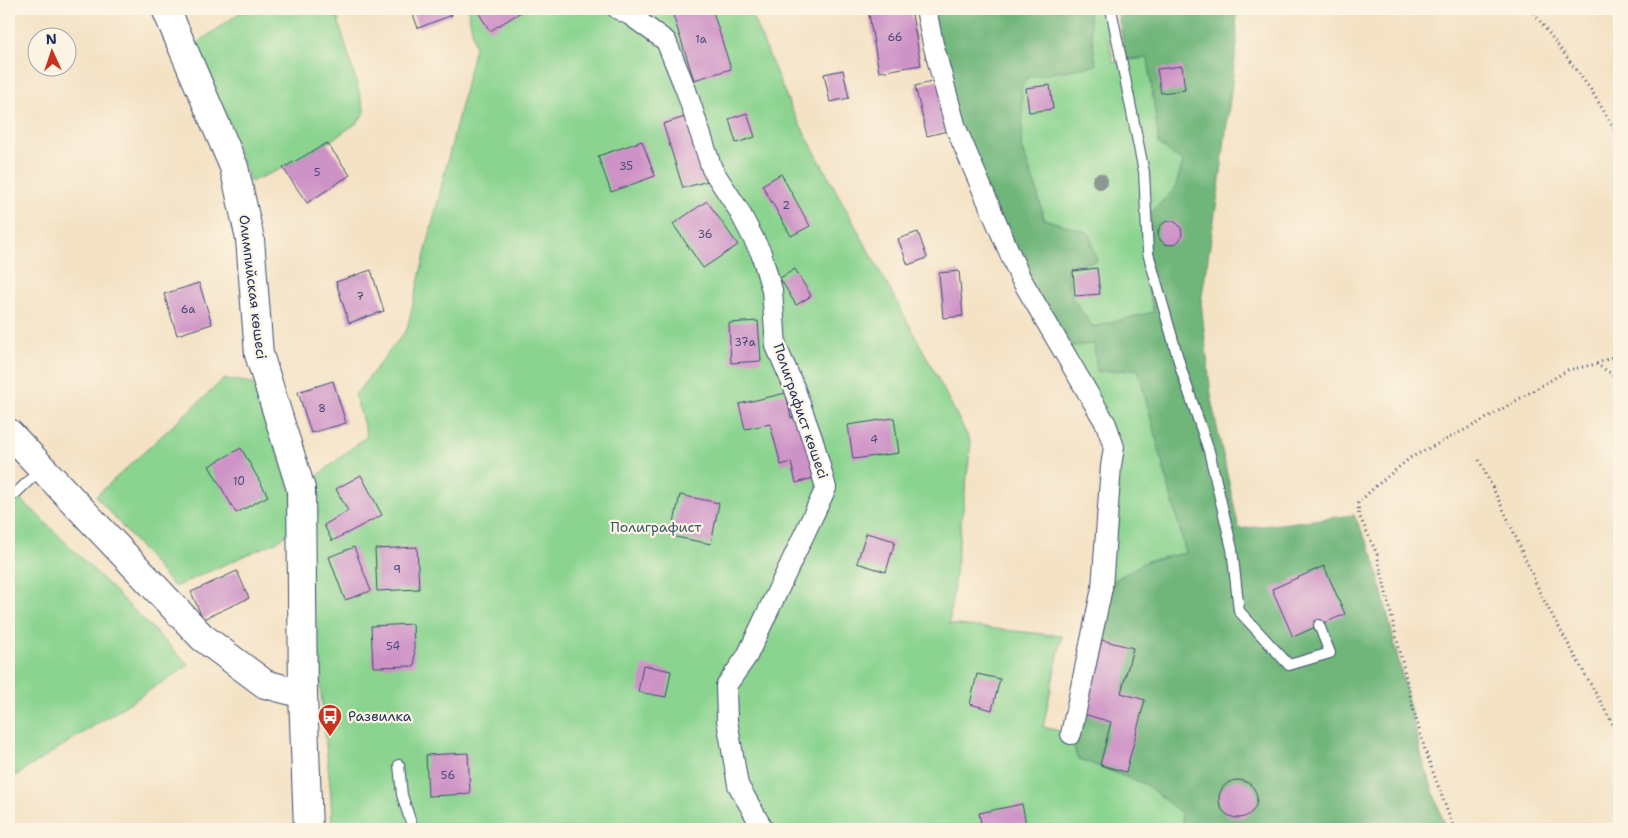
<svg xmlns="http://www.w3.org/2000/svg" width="1628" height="838" font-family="'Shantell Sans',sans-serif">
<rect width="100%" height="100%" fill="#fcf5e5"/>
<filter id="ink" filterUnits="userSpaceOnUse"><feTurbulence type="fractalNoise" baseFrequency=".02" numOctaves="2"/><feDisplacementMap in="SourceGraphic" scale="10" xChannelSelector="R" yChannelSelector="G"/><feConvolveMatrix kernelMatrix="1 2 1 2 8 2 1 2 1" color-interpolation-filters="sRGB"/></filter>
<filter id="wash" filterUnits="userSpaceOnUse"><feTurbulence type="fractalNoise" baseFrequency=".0096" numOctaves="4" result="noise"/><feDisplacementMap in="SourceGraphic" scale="20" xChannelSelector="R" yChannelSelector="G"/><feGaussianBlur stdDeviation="1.12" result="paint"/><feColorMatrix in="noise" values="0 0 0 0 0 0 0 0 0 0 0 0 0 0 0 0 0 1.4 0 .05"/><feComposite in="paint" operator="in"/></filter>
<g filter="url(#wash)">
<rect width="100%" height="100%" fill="#f4e2c5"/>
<g fill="#8bd490" stroke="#538277">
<polygon points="245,9 335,9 365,112 357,123 327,143 283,168 250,182 196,44"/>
<polygon points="468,9 749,9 792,110 930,363 971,443 949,624 1062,636 1043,727 1071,734 1077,758 1145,784 1182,813 1184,829 332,829 331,796 301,489 367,436 355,395 407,329 475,47"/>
<polygon points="1088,9 1105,9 1113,62 1148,58 1159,144 1183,162 1175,189 1151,213 1146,283 1154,312 1093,327 1072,298 1066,266 1096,261 1089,233 1044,219 1037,191 1021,147 1023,112 1021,87 1028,77 1096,65"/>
<polygon points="1094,343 1098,372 1138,369 1186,553 1147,561 1102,588 1114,447 1061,347"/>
<polygon points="224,379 253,383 293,496 291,532 276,542 174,587 96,496"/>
<polygon points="9,489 39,516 189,665 9,780"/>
</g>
<polygon fill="#70b67a" stroke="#46726c" points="926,9 1088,9 1096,65 1028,77 1021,87 1023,112 1021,147 1037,191 1044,219 1089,233 1097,261 1066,267 1072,298 1093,327 1154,312 1146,283 1151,212 1175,189 1183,162 1159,144 1148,58 1126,59 1117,9 1236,9 1237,42 1219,188 1201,302 1212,404 1239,529 1354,515 1374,558 1422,758 1446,829 1184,829 1181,813 1145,784 1077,758 1071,734 1102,588 1147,561 1186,553 1138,369 1097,372 1094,344 1061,347 956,128"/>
<g id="blocks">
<g fill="#cd92c6">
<polygon points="411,9 450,9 452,15 418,28"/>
<polygon points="476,9 526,9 490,31"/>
<polygon points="671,9 712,9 731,69 694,80"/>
<polygon points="868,9 911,9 921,65 879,72"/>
<polygon points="1182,66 1185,90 1161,93 1157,69"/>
<polygon points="843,70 849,98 830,102 824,74"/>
<polygon points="940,80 951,130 927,136 915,86"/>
<polygon points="1050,85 1053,109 1029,112 1026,88"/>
<polygon points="747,113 755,137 736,143 729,119"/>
<polygon points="688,116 708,181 683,188 663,124"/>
<polygon points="642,141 655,176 611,192 598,156"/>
<polygon points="327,143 350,175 307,203 283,168"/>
<polygon points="781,174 810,226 791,236 762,185"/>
<polygon points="707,201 738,245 703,268 673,224"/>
<circle cx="1170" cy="233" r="12"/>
<polygon points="918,232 927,258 908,265 898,239"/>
<polygon points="1097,268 1100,294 1075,296 1073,271"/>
<polygon points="795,269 811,296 796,305 780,278"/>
<polygon points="371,270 384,311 349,323 336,282"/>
<polygon points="959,271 963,316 943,318 939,273"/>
<polygon points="199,283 212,324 177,335 164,294"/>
<polygon points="758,321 761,361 731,363 729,323"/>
<polygon points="333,381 346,423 311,433 298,392"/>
<polygon points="786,393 791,418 798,416 817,477 796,483 791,462 781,465 770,424 745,429 739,404"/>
<polygon points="894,418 899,453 853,459 848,425"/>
<polygon points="241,448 268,496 236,513 209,466"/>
<polygon points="361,475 382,515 332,541 324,525 348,511 336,489"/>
<polygon points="680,495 719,503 711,544 671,536"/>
<polygon points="866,533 895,541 886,572 857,563"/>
<polygon points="354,547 371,591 345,600 329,557"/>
<polygon points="417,547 419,589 377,591 375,549"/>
<polygon points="1324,566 1345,614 1293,637 1272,589"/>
<polygon points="237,571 249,598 203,619 191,592"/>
<polygon points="413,624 415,666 373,667 371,626"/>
<polygon points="1102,640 1133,648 1121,693 1145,700 1126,772 1100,765 1111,722 1083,714"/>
<polygon points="643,665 671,671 666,697 638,692"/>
<polygon points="977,674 1000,679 992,710 970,704"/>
<polygon points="468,753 470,794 428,796 426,755"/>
<circle cx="1238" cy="799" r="19"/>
<polygon points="1022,804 1027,829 982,829 979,813"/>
</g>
</g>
</g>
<g filter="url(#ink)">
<use href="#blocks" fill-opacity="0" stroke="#3c4a6d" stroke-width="1"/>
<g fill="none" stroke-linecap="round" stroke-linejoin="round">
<defs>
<g id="lane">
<polyline points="1111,9 1144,172 1148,253 1182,372 1209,451 1232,549 1239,611 1289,665 1330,653 1319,625"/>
<polyline points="9,493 15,494 41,469"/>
<polyline points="399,765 402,795 413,829"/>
</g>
<g id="street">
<polyline points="618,9 630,15 666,41 686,90 712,169 738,209 761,253 772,290 776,346 794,387 813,441 826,488 747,656 726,686 727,720 738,785 763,829"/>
<polyline points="926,9 933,44 956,128 1020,277 1106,424 1114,447 1111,466 1102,588 1071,734"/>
</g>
<g id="secondary">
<polyline points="166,9 234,167 250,239 259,354 301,489 303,694 308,829"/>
<polyline points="9,433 202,637 265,684 303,694"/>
</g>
</defs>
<use href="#lane" stroke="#3c4a6d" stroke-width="12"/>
<use href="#street" stroke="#3c4a6d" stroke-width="22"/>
<use href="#secondary" stroke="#3c4a6d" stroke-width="30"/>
<g stroke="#3c4a6d" stroke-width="3" stroke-dasharray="1 4" stroke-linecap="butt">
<polyline points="1531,9 1591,90 1619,136"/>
<polyline points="1596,364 1612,374 1619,389"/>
<polyline points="1479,460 1507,517 1542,597 1619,735"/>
<polyline points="1454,829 1426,753 1414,712 1377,554 1359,515 1358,503 1376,486 1410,458 1480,422 1568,370 1596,364 1619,354"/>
</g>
<use href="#lane" stroke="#fff" stroke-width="10"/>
<use href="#street" stroke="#fff" stroke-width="20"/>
<use href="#secondary" stroke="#fff" stroke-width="28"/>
</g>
<circle fill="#8c9693" cx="1100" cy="181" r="8"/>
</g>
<defs>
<symbol id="bus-pin" viewBox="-11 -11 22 30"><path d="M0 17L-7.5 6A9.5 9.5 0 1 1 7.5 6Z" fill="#c8321e" stroke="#fcf5e5"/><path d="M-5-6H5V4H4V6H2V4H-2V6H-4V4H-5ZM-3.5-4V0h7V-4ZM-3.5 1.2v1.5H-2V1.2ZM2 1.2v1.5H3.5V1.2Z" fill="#fff"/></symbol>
</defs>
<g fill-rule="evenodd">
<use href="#bus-pin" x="316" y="702" width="28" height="38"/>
</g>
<g text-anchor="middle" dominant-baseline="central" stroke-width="4.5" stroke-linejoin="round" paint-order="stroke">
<g font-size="11" fill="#484878">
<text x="895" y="37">66</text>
<text x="701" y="39">1а</text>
<text x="626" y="166">35</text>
<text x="317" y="172">5</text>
<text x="786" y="205">2</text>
<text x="705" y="234">36</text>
<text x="360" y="296">7</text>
<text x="188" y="309">6а</text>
<text x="745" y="342">37а</text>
<text x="322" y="408">8</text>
<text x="874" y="439">4</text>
<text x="239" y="481">10</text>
<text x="397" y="569">9</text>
<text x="393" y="646">54</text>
<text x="448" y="775">56</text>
</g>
<g font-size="14" fill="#1b2f5e" stroke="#fcf5e5">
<text transform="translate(253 287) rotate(83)">Олимпийская көшесі</text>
<text transform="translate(801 411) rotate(71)">Полиграфист көшесі</text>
</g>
<g font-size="14" fill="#37586a" stroke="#fcf5e5">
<text x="656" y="527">Полиграфист</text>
</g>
<g font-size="14" fill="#1b2f5e" stroke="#fcf5e5" text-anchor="start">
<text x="348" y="716">Развилка</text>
</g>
</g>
<rect width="1628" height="838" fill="none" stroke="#fcf5e5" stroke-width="30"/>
<g transform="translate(52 52) rotate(357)"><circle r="24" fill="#fcf5e5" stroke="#a2a6af"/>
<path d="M0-4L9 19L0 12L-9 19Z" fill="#c8321e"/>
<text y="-8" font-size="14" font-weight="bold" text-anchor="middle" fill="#1b2f5e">N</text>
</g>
</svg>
